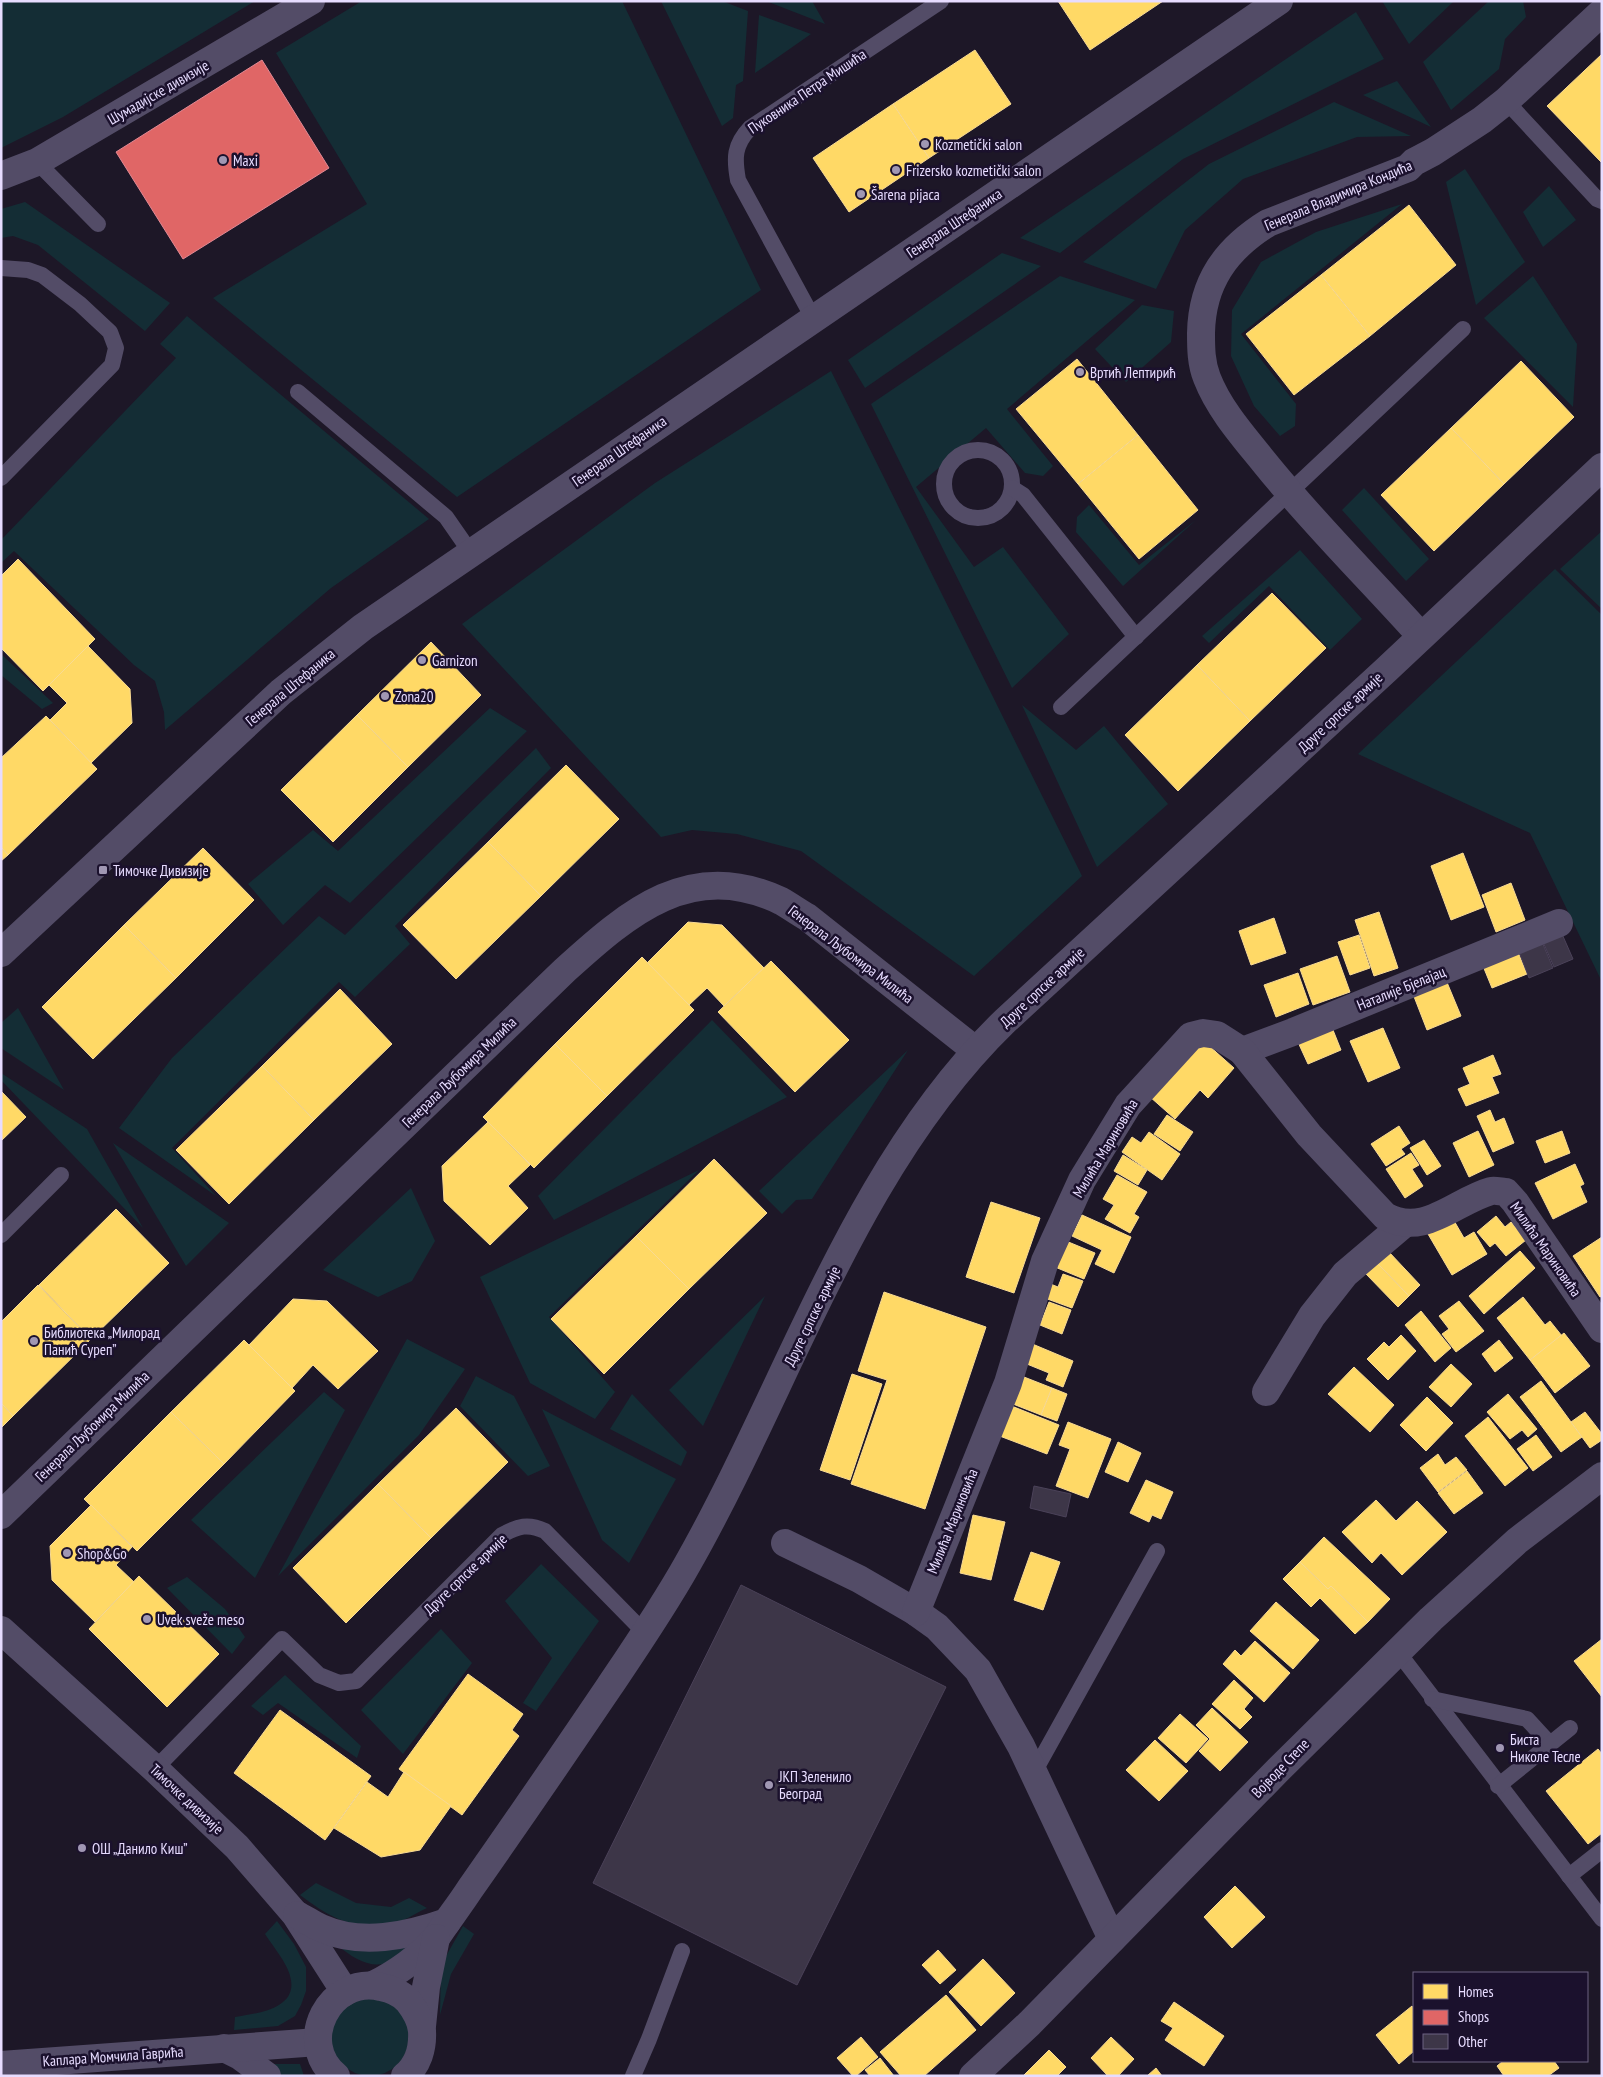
<svg xmlns="http://www.w3.org/2000/svg" width="1603" height="2077" font-family="'PT Sans Narrow',sans-serif">
<rect width="100%" height="100%" fill="#1d1727"/>
<g fill="#142d35">
<polygon points="1,1 255,1 63,117 1,148"/>
<polygon points="362,1 622,1 761,290 457,497 213,298 367,204 276,53"/>
<polygon points="661,1 722,1 748,11 743,81 736,85 733,118 722,126"/>
<polygon points="766,1 812,1 825,24"/>
<polygon points="1382,1 1454,1 1409,44"/>
<polygon points="1489,1 1523,1 1526,17 1505,39 1499,69 1451,110 1423,62"/>
<polygon points="1356,12 1384,59 1183,159 1060,253 1020,238"/>
<polygon points="759,15 811,34 755,73"/>
<polygon points="1397,81 1431,127 1363,95"/>
<polygon points="1334,102 1411,136 1357,137 1243,179 1185,230 1156,289 1083,262 1209,164"/>
<polygon points="1465,169 1525,262 1476,305 1446,182"/>
<polygon points="1549,186 1576,220 1543,247 1523,212"/>
<polygon points="25,202 170,303 145,331 38,245 13,236 1,238 1,209"/>
<polygon points="1402,204 1241,334 1296,404 1295,426 1280,436 1254,406 1231,356 1232,310 1261,262 1316,232"/>
<polygon points="1002,253 1041,266 865,388 848,360"/>
<polygon points="1060,276 1135,300 1007,409 1053,466 1043,476 1025,473 986,428 916,487 974,567 1003,547 1069,634 1012,688 871,404"/>
<polygon points="1533,276 1577,344 1573,407 1484,318"/>
<polygon points="1142,305 1174,311 1171,342 1126,382 1095,349"/>
<polygon points="187,316 429,519 331,588 165,730 164,712 155,681 134,665 14,551 1,563 1,540 176,358 160,344"/>
<polygon points="831,371 1082,876 974,976 801,851 737,834 692,830 661,837 462,624 655,483"/>
<polygon points="1364,488 1429,559 1406,581 1342,510"/>
<polygon points="1089,505 1139,565 1196,520 1123,586 1076,532 1077,517"/>
<polygon points="1602,531 1602,609 1560,569"/>
<polygon points="1300,550 1362,619 1330,650 1269,586 1209,643 1202,636"/>
<polygon points="1555,569 1602,615 1602,982 1530,833 1358,754"/>
<polygon points="1,654 53,703 42,709 1,675"/>
<polygon points="1022,705 1076,750 1104,726 1168,804 1097,867"/>
<polygon points="490,708 527,731 350,903 325,885 283,925 248,884 313,830 338,851"/>
<polygon points="536,748 551,768 395,926 410,944 355,997 339,982 172,1148 216,1196 119,1128 172,1058 319,916 345,935"/>
<polygon points="18,1008 64,1090 1,1048 1,1023"/>
<polygon points="712,1020 787,1097 554,1220 538,1196"/>
<polygon points="908,1050 812,1199 796,1200 782,1214 759,1191"/>
<polygon points="1,1073 87,1129 143,1228 1,1080"/>
<polygon points="113,1143 229,1223 186,1266"/>
<polygon points="699,1170 549,1317 615,1392 595,1419 530,1383 480,1277"/>
<polygon points="411,1188 435,1241 412,1281 378,1297 323,1270"/>
<polygon points="765,1296 703,1426 669,1390"/>
<polygon points="407,1339 465,1369 419,1435 278,1576"/>
<polygon points="476,1376 514,1396 550,1466 528,1476 460,1406"/>
<polygon points="324,1392 345,1410 255,1578 191,1520"/>
<polygon points="632,1394 687,1452 681,1466 610,1429"/>
<polygon points="542,1409 676,1479 629,1563 602,1540"/>
<polygon points="541,1564 599,1621 536,1711 523,1703 552,1658 505,1601"/>
<polygon points="187,1577 225,1609 245,1637 232,1654 167,1588"/>
<polygon points="441,1629 472,1663 403,1754 361,1710"/>
<polygon points="285,1675 361,1746 357,1758 278,1703 263,1715 251,1706"/>
<path d="M 316,1883 L 356,1903 L 391,1907 L 409,1898 L 427,1908 C 416,1913 403,1922 391,1924 C 353,1931 329,1917 300,1895 Z"/>
<path d="M 277,1921 L 294,1944 L 306,1967 L 306,1991 L 301,2005 L 295,2016 L 278,2026 L 234,2030 L 235,2017 C 260,2013 304,2008 288,1970 C 283,1958 272,1945 265,1934 Z"/>
<polygon points="463,1926 474,1934 451,1974 440,2015 441,1965"/>
<path d="M 409,1944 C 387,1976 362,1966 337,1945 Z"/>
<circle cx="370" cy="2037" r="39"/>
<polygon points="272,2064 300,2064 304,2076 278,2076"/>
</g>
<g fill="#ffd966" stroke="#f8da94">
<polygon points="1058,1 1163,1 1090,50"/>
<polygon points="975,50 1011,104 929,158 893,104"/>
<polygon points="1602,54 1602,161 1601,162 1547,106"/>
<polygon points="893,104 929,158 849,212 813,158"/>
<polygon points="1409,205 1456,265 1370,336 1321,275"/>
<polygon points="1321,275 1370,336 1294,395 1246,334"/>
<polygon points="1077,359 1138,435 1078,484 1016,409"/>
<polygon points="1521,361 1574,417 1504,484 1451,428"/>
<polygon points="1451,428 1504,484 1434,551 1381,495"/>
<polygon points="1138,435 1198,510 1139,559 1078,484"/>
<polygon points="18,559 95,639 43,691 1,648 1,576"/>
<polygon points="1272,593 1326,648 1250,721 1197,665"/>
<polygon points="431,642 481,695 408,767 357,715"/>
<polygon points="88,646 130,689 132,723 91,763 50,720 67,703 49,685"/>
<polygon points="1197,665 1250,721 1178,791 1125,735"/>
<polygon points="357,715 408,767 333,842 281,790"/>
<polygon points="46,716 97,769 8,855 1,847 1,758"/>
<polygon points="566,765 619,819 541,896 488,842"/>
<polygon points="488,842 541,896 456,979 403,925"/>
<polygon points="1,847 8,855 1,861"/>
<polygon points="203,848 254,900 176,978 124,925"/>
<polygon points="1463,853 1484,907 1451,920 1431,866"/>
<polygon points="1511,883 1525,920 1496,932 1482,895"/>
<polygon points="1379,912 1398,968 1374,976 1355,920"/>
<polygon points="1274,918 1286,953 1251,965 1239,931"/>
<polygon points="688,922 722,925 764,968 724,1006 707,988 689,1005 647,963"/>
<polygon points="124,925 176,978 93,1059 42,1007"/>
<polygon points="1359,935 1370,968 1350,975 1338,942"/>
<polygon points="1518,952 1527,974 1492,988 1483,966"/>
<polygon points="1337,956 1350,992 1313,1005 1300,969"/>
<polygon points="642,957 694,1010 607,1096 555,1044"/>
<polygon points="771,961 849,1040 795,1092 718,1012"/>
<polygon points="1298,973 1309,1004 1276,1017 1264,985"/>
<polygon points="1446,980 1461,1016 1427,1030 1413,994"/>
<polygon points="340,989 392,1044 314,1120 262,1066"/>
<polygon points="1331,1025 1341,1050 1308,1064 1297,1040"/>
<polygon points="1383,1028 1400,1068 1368,1082 1350,1041"/>
<polygon points="555,1044 607,1096 534,1168 483,1117"/>
<polygon points="1207,1044 1234,1068 1208,1098 1200,1090 1175,1119 1149,1096 1192,1048"/>
<polygon points="1493,1055 1501,1074 1492,1077 1499,1093 1466,1106 1458,1089 1470,1084 1463,1068"/>
<polygon points="262,1066 314,1120 229,1204 176,1150"/>
<polygon points="1,1091 26,1117 1,1141"/>
<polygon points="1490,1110 1495,1122 1504,1118 1514,1143 1493,1152 1477,1116"/>
<polygon points="1167,1115 1193,1132 1180,1151 1154,1134"/>
<polygon points="488,1122 530,1165 508,1186 528,1208 490,1245 444,1201 442,1166"/>
<polygon points="1399,1126 1410,1143 1401,1149 1405,1154 1386,1166 1371,1144"/>
<polygon points="1478,1131 1494,1165 1469,1177 1453,1143"/>
<polygon points="1562,1131 1570,1153 1545,1163 1536,1141"/>
<polygon points="1149,1132 1180,1154 1162,1180 1122,1152 1132,1137 1141,1143"/>
<polygon points="1424,1140 1441,1166 1427,1175 1410,1148"/>
<polygon points="1411,1153 1419,1165 1412,1169 1423,1186 1405,1198 1386,1169"/>
<polygon points="1123,1155 1147,1170 1138,1185 1114,1171"/>
<polygon points="714,1159 767,1213 689,1289 636,1236"/>
<polygon points="1575,1164 1584,1184 1580,1186 1587,1202 1553,1219 1535,1183"/>
<polygon points="1117,1175 1147,1192 1134,1214 1139,1217 1130,1233 1105,1219 1114,1205 1103,1199"/>
<polygon points="991,1202 1040,1218 1014,1293 966,1277"/>
<polygon points="116,1209 169,1263 91,1339 39,1285"/>
<polygon points="1082,1215 1131,1237 1114,1273 1095,1264 1102,1250 1072,1236"/>
<polygon points="1496,1216 1505,1227 1511,1222 1526,1240 1506,1256 1495,1243 1490,1247 1477,1232"/>
<polygon points="1453,1219 1464,1238 1474,1232 1487,1254 1452,1275 1428,1234"/>
<polygon points="636,1236 689,1289 604,1374 551,1319"/>
<polygon points="1602,1237 1602,1296 1600,1297 1573,1256"/>
<polygon points="1066,1241 1095,1253 1084,1279 1055,1267"/>
<polygon points="1520,1251 1535,1268 1484,1314 1469,1296"/>
<polygon points="1389,1252 1420,1285 1409,1296 1377,1263"/>
<polygon points="1377,1263 1409,1296 1398,1307 1366,1274"/>
<polygon points="1063,1274 1083,1281 1072,1308 1042,1297 1048,1283 1058,1287"/>
<polygon points="38,1285 91,1339 13,1416 1,1403 1,1322"/>
<polygon points="884,1292 986,1327 925,1509 851,1484 887,1380 858,1371"/>
<polygon points="1523,1297 1545,1325 1550,1321 1562,1336 1530,1360 1497,1318"/>
<polygon points="293,1299 327,1301 378,1351 338,1389 313,1365 292,1388 249,1345"/>
<polygon points="1459,1301 1484,1331 1456,1352 1442,1334 1449,1329 1439,1316"/>
<polygon points="1049,1302 1071,1310 1062,1334 1040,1325"/>
<polygon points="1421,1311 1451,1348 1435,1362 1405,1325"/>
<polygon points="1564,1333 1590,1366 1555,1393 1530,1360"/>
<polygon points="1401,1335 1416,1351 1388,1380 1367,1359 1384,1342 1389,1347"/>
<polygon points="244,1340 295,1391 224,1464 171,1412"/>
<polygon points="1499,1340 1513,1358 1495,1372 1482,1354"/>
<polygon points="1030,1343 1073,1361 1063,1387 1046,1380 1049,1373 1022,1362"/>
<polygon points="1451,1364 1472,1384 1451,1407 1429,1387"/>
<polygon points="1354,1367 1394,1405 1370,1432 1328,1394"/>
<polygon points="852,1374 882,1384 850,1480 820,1470"/>
<polygon points="1024,1377 1052,1388 1041,1415 1013,1404"/>
<polygon points="1541,1381 1582,1437 1561,1452 1520,1397"/>
<polygon points="1052,1388 1067,1394 1057,1421 1041,1415"/>
<polygon points="1508,1394 1537,1429 1528,1437 1522,1430 1510,1439 1487,1412"/>
<polygon points="1427,1397 1453,1423 1426,1451 1400,1425"/>
<polygon points="1,1403 13,1416 1,1428"/>
<polygon points="1009,1405 1059,1425 1047,1454 997,1435"/>
<polygon points="456,1408 508,1462 431,1538 378,1484"/>
<polygon points="171,1412 224,1464 137,1551 84,1499"/>
<polygon points="1585,1412 1602,1434 1602,1440 1590,1448 1571,1422"/>
<polygon points="1488,1417 1528,1468 1505,1486 1465,1436"/>
<polygon points="1068,1422 1111,1439 1088,1498 1056,1486 1070,1449 1059,1445"/>
<polygon points="1536,1435 1552,1457 1533,1471 1517,1449"/>
<polygon points="1118,1442 1141,1453 1128,1482 1105,1472"/>
<polygon points="1438,1454 1445,1465 1456,1457 1467,1470 1438,1492 1420,1468"/>
<polygon points="1467,1471 1483,1493 1454,1514 1438,1493"/>
<polygon points="1146,1480 1173,1492 1161,1519 1152,1515 1149,1522 1130,1513"/>
<polygon points="378,1484 431,1538 346,1623 293,1568"/>
<polygon points="1376,1500 1396,1521 1417,1501 1447,1532 1402,1575 1381,1553 1372,1563 1342,1532"/>
<polygon points="91,1505 132,1547 116,1565 134,1582 95,1622 52,1580 50,1546"/>
<polygon points="973,1515 1005,1522 991,1580 960,1573"/>
<polygon points="1324,1537 1390,1599 1368,1622 1331,1586 1328,1589 1300,1562"/>
<polygon points="1031,1552 1060,1562 1043,1610 1014,1600"/>
<polygon points="1300,1562 1328,1589 1331,1586 1368,1622 1355,1634 1320,1598 1311,1607 1283,1579"/>
<polygon points="139,1576 219,1654 167,1707 89,1629"/>
<polygon points="1276,1602 1319,1640 1293,1669 1250,1631"/>
<polygon points="1602,1639 1602,1697 1574,1661"/>
<polygon points="1255,1641 1290,1673 1264,1702 1223,1664 1235,1650 1241,1656"/>
<polygon points="468,1674 523,1714 512,1730 519,1736 462,1815 399,1769"/>
<polygon points="1234,1680 1253,1698 1244,1709 1252,1717 1240,1729 1212,1704"/>
<polygon points="1212,1708 1248,1742 1220,1771 1199,1751 1210,1739 1196,1725"/>
<polygon points="280,1710 371,1776 325,1840 234,1773"/>
<polygon points="1180,1714 1208,1739 1186,1763 1158,1738"/>
<polygon points="1155,1740 1188,1771 1159,1801 1126,1770"/>
<polygon points="1598,1749 1602,1754 1602,1833 1588,1844 1546,1791"/>
<polygon points="404,1772 451,1806 420,1850 381,1857 334,1828 367,1782 388,1797"/>
<polygon points="1235,1886 1265,1917 1232,1948 1204,1917"/>
<polygon points="938,1950 956,1970 940,1984 922,1965"/>
<polygon points="983,1959 1015,1993 981,2026 949,1992"/>
<polygon points="946,1995 976,2030 924,2076 901,2076 880,2052"/>
<polygon points="1174,2002 1224,2036 1204,2066 1165,2040 1173,2028 1161,2021"/>
<polygon points="1412,2006 1414,2010 1414,2051 1399,2064 1376,2035"/>
<polygon points="861,2037 878,2057 856,2076 853,2076 837,2058"/>
<polygon points="1111,2037 1134,2059 1118,2076 1108,2076 1091,2058"/>
<polygon points="1049,2050 1066,2067 1057,2076 1023,2076"/>
<polygon points="880,2058 894,2076 870,2076 865,2070"/>
<polygon points="1503,2061 1554,2061 1559,2068 1548,2076 1504,2076 1497,2066"/>
<polygon points="1156,2068 1162,2076 1147,2076"/>
</g>
<polygon fill="#e06666" stroke="#e28994" points="262,60 329,168 183,259 116,152"/>
<g fill="#3d3648" stroke="#4b4259">
<polygon points="1562,934 1573,959 1554,967 1543,942"/>
<polygon points="1542,942 1553,968 1529,978 1519,952"/>
<polygon points="1034,1486 1071,1494 1066,1517 1030,1508"/>
<polygon points="741,1585 946,1687 797,1985 593,1883"/>
</g>
<g fill="none" stroke-linecap="round" stroke-linejoin="round">
<g stroke="#534c67" stroke-width="16">
<polyline points="1506,101 1597,199 1602,201"/>
<polyline points="37,162 98,224"/>
<polyline points="1,268 28,270 42,275 80,304 110,332 116,348 112,365 1,478"/>
<path d="M 813,318 L 738,180 C 734,158 734,145 750,128 L 941,1"/>
<polyline points="298,392 446,517 471,553"/>
<circle cx="978" cy="484" r="34"/>
<polyline points="1012,488 1023,495 1136,637"/>
<polyline points="1061,707 1463,329"/>
<polyline points="1,1235 61,1175"/>
<polyline points="1398,1652 1602,1919"/>
<polyline points="1432,1699 1527,1719 1550,1744"/>
<path d="M 155,1769 L 282,1639 L 319,1675 L 339,1683 L 356,1681 L 502,1535 C 518,1526 528,1523 545,1531 L 645,1633"/>
<polyline points="1033,1774 1157,1551"/>
<polyline points="1498,1786 1570,1728"/>
<polyline points="1569,1876 1602,1850"/>
<polyline points="633,2076 649,2039 682,1951"/>
</g>
<g stroke="#534c67" stroke-width="28">
<polyline points="1,176 37,162 311,1"/>
<path d="M 1421,636 C 1369,578 1313,523 1264,462 C 1243,436 1219,409 1207,378 C 1201,363 1201,348 1201,333 C 1202,282 1226,249 1268,223 L 1408,168 L 1414,162 L 1433,152 L 1482,120 L 1506,101 L 1602,12"/>
<polyline points="1,953 281,692 363,627 1279,1"/>
<polyline points="1242,1051 1293,1032 1559,923"/>
<polyline points="1266,1392 1312,1316 1345,1274 1405,1223"/>
<path d="M 1,1515 L 565,970 C 629,912 691,858 781,901 C 790,906 798,912 807,917 L 975,1050"/>
<polyline points="785,1543 859,1579 916,1612 937,1627 978,1670 1021,1746 1112,1939"/>
<path d="M 916,1612 L 1008,1383 L 1045,1261 L 1082,1180 L 1128,1105 L 1191,1036 L 1203,1033 L 1217,1035 L 1242,1051 L 1309,1135 L 1385,1216 C 1424,1238 1455,1201 1491,1191 C 1495,1190 1502,1192 1506,1192 L 1515,1202 L 1602,1329"/>
<polyline points="1,1630 155,1769 237,1847 295,1914 345,1992"/>
<path d="M 297,1915 C 305,1919 312,1924 321,1928 C 361,1946 407,1936 447,1922"/>
<path d="M 373,1985 C 397,1973 418,1958 436,1938 C 447,1921 459,1906 470,1889 C 517,1822 563,1755 609,1687 C 636,1647 664,1606 688,1563 C 789,1385 855,1166 1005,1021 L 1386,670 L 1602,467"/>
<polyline points="422,2026 426,1987 436,1938"/>
<polyline points="224,2048 240,2056 267,2076"/>
<polyline points="1,2065 318,2042"/>
<path d="M 336,2076 C 295,2042 330,1975 381,1987 C 391,1989 401,1993 408,2001 C 415,2010 421,2020 422,2031 C 423,2048 418,2065 405,2076"/>
</g>
<polyline stroke="#534c67" stroke-width="28" points="973,2076 1029,2024 1278,1770 1431,1619 1517,1541 1602,1476"/>
</g>
<g fill="#a097b3" stroke="#1b112d" stroke-width="2">
<circle cx="925" cy="144" r="5"/>
<circle cx="223" cy="160" r="5"/>
<circle cx="896" cy="170" r="5"/>
<circle cx="861" cy="194" r="5"/>
<circle cx="1080" cy="372" r="5"/>
<circle cx="422" cy="660" r="5"/>
<circle cx="385" cy="696" r="5"/>
<rect x="98" y="865" width="10" height="10" rx="2.5"/>
<circle cx="34" cy="1341" r="5"/>
<circle cx="67" cy="1553" r="5"/>
<circle cx="147" cy="1619" r="5"/>
<circle cx="1500" cy="1748" r="5"/>
<circle cx="769" cy="1785" r="5"/>
<circle cx="82" cy="1848" r="5"/>
</g>
<g text-anchor="middle" dominant-baseline="central" stroke-width="5" stroke-linejoin="round" paint-order="stroke">
<g font-size="15" fill="#e7dcff" stroke="#1b112d">
<text transform="translate(807 91) rotate(-34)">Пуковника Петра Мишића</text>
<text transform="translate(158 92) rotate(-30)">Шумадијске дивизије</text>
<text transform="translate(1338 195) rotate(-23)">Генерала Владимира Кондића</text>
<text transform="translate(954 223) rotate(-34)">Генерала Штефаника</text>
<text transform="translate(619 451) rotate(-35)">Генерала Штефаника</text>
<text transform="translate(290 687) rotate(-40)">Генерала Штефаника</text>
<text transform="translate(1340 712) rotate(-43)">Друге српске армије</text>
<text transform="translate(851 954) rotate(37)">Генерала Љубомира Милића</text>
<text transform="translate(1042 987) rotate(-43)">Друге српске армије</text>
<text transform="translate(1401 988) rotate(-22)">Наталије Бјелајац</text>
<text transform="translate(459 1072) rotate(-44)">Генерала Љубомира Милића</text>
<text transform="translate(1105 1148) rotate(-59)">Милића Мариновића</text>
<text transform="translate(1546 1249) rotate(55)">Милића Мариновића</text>
<text transform="translate(812 1316) rotate(-64)">Друге српске армије</text>
<text transform="translate(92 1426) rotate(-44)">Генерала Љубомира Милића</text>
<text transform="translate(952 1521) rotate(-68)">Милића Мариновића</text>
<text transform="translate(465 1574) rotate(-44)">Друге српске армије</text>
<text transform="translate(1280 1768) rotate(-46)">Војводе Степе</text>
<text transform="translate(187 1799) rotate(43)">Тимочке дивизије</text>
<text transform="translate(113 2056) rotate(-4)">Каплара Момчила Гаврића</text>
</g>
<g font-size="15" fill="#e7dcff" stroke="#1b112d" text-anchor="start">
<text x="935" y="144">Kozmetički salon</text>
<text x="233" y="160">Maxi</text>
<text x="906" y="170">Frizersko kozmetički salon</text>
<text x="871" y="194">Šarena pijaca</text>
<text x="1090" y="372">Вртић Лептирић</text>
<text x="432" y="660">Garnizon</text>
<text x="395" y="696">Zona20</text>
<text x="113" y="870">Тимочке Дивизије</text>
<text x="44" y="1332">Библиотека „Милорад<tspan x="44" dy="17">Панић Суреп”</tspan></text>
<text x="77" y="1553">Shop&amp;Go</text>
<text x="157" y="1619">Uvek sveže meso</text>
<text x="1510" y="1739">Биста<tspan x="1510" dy="17">Николе Тесле</tspan></text>
<text x="779" y="1776">ЈКП Зеленило<tspan x="779" dy="17">Београд</tspan></text>
<text x="92" y="1848">ОШ „Данило Киш”</text>
</g>
</g>
<rect width="1603" height="2077" fill="none" stroke="#e7dcff" stroke-width="5"/>
<rect x="1413" y="1972" width="175" height="90" fill="#1b112d" stroke="#6d6281"/>
<rect x="1423" y="1984" width="25" height="15" fill="#ffd966" stroke="#6d6281"/>
<text x="1458" y="1997" font-size="15" fill="#e7dcff">Homes</text>
<rect x="1423" y="2010" width="25" height="15" fill="#e06666" stroke="#6d6281"/>
<text x="1458" y="2022" font-size="15" fill="#e7dcff">Shops</text>
<rect x="1423" y="2034" width="25" height="15" fill="#3d3648" stroke="#6d6281"/>
<text x="1458" y="2047" font-size="15" fill="#e7dcff">Other</text>
</svg>
